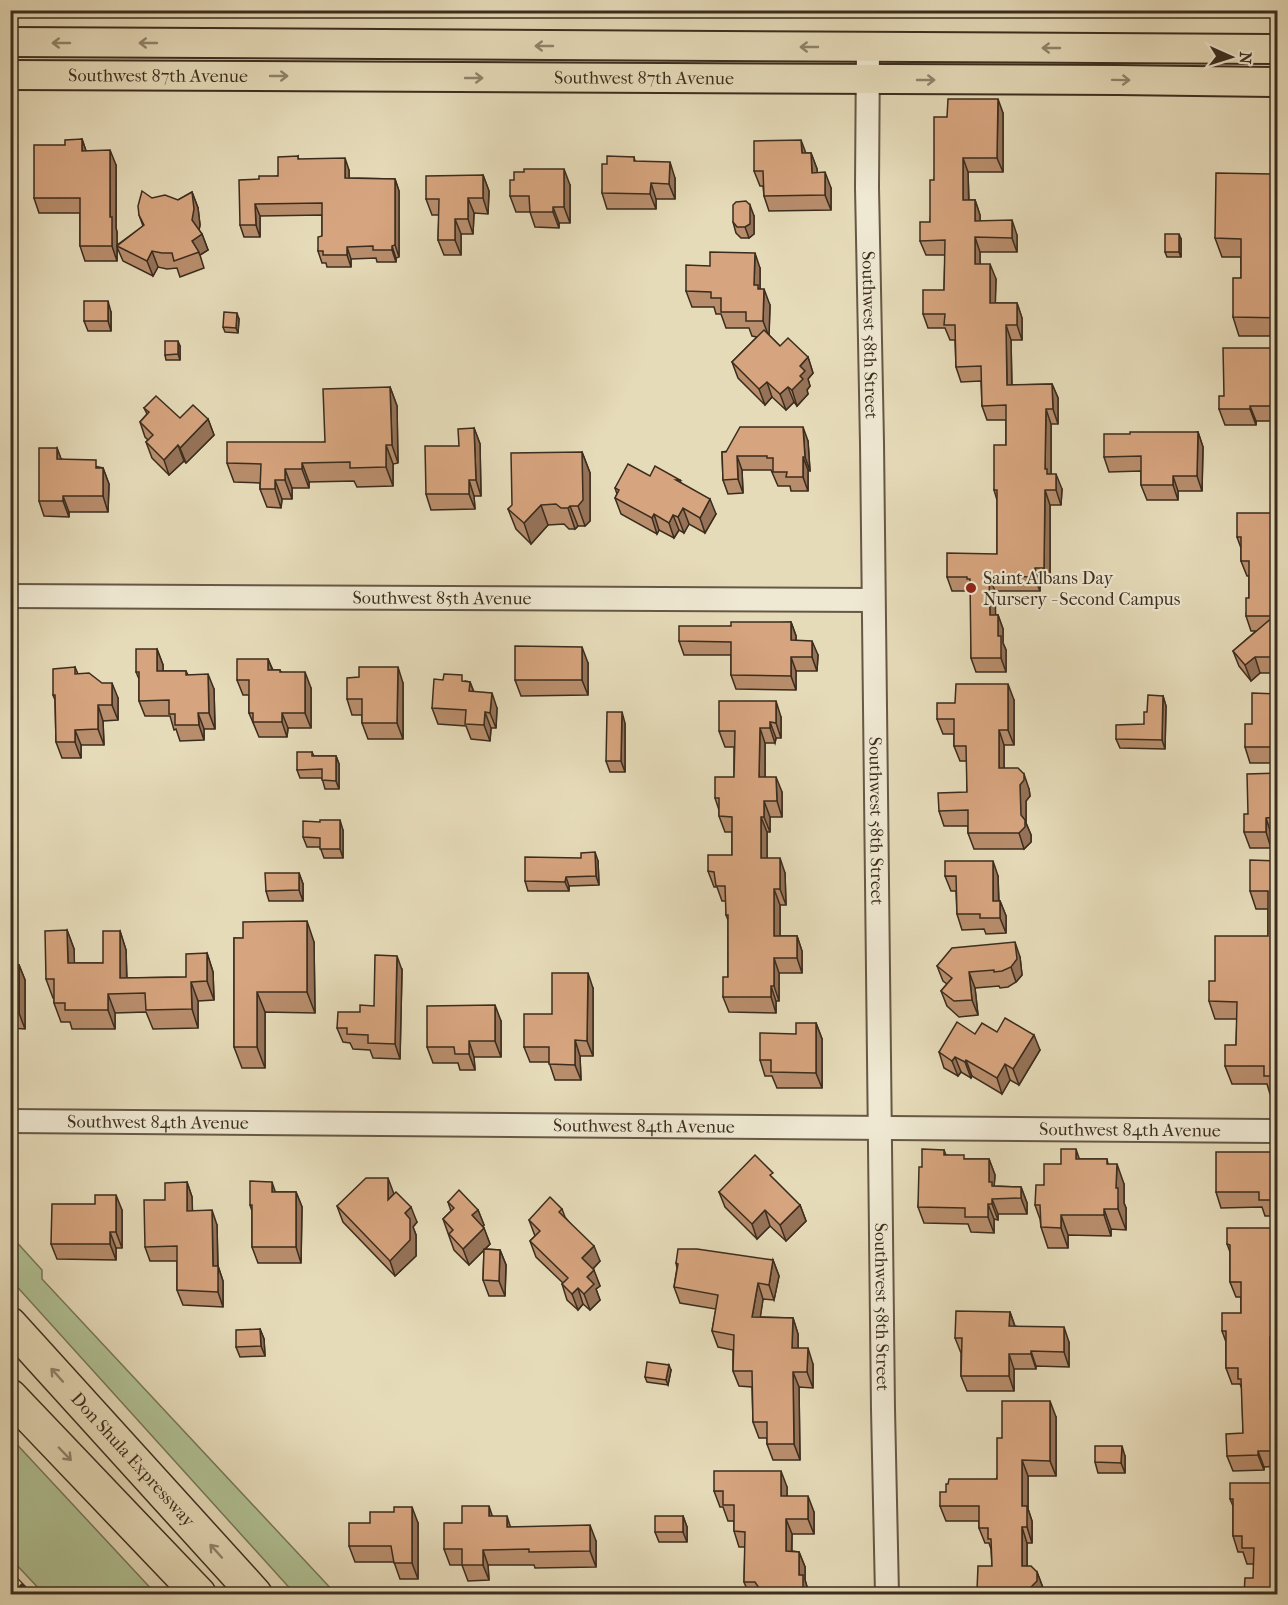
<svg xmlns="http://www.w3.org/2000/svg" width="1288" height="1605" font-family="'IM FELL French Canon',serif">
<rect width="100%" height="100%" fill="#e6dbb9"/>
<filter id="stains"><feTurbulence type="fractalNoise" baseFrequency=".00333" numOctaves="4"/><feColorMatrix values="0 0 0 0 .2 0 0 0 0 .09 0 0 0 0 .02 0 0 0 .5 -.17"/></filter>
<radialGradient id="worn" r=".72"><stop offset=".6" stop-color="#630" stop-opacity="0"/><stop offset="1" stop-color="#630" stop-opacity=".3"/></radialGradient>
<g fill="#b0c194" stroke="#767759" stroke-width="1.5">
<polygon points="11,1236 42,1270 42,1279 336,1594 295,1594 11,1280"/>
<polygon points="10,1437 156,1594 44,1594 11,1559"/>
</g>
<g fill="none" stroke-linecap="round" stroke-linejoin="round">
<defs>
<g id="minor">
<path id="s1" d="M 868,47 L 867,187 L 872,443 L 883,1409 L 887,1594"/>
<path id="s2" d="M 10,596 L 873,600"/>
<path id="s3" d="M 10,1121 L 1278,1131"/>
</g>
<g id="major">
<polyline points="10,42 1278,49"/>
<path id="s4" d="M 10,75 L 1117,80 L 1278,82"/>
</g>
<g id="highway">
<path id="s5" d="M 10,1324 L 255,1594"/>
<polyline points="10,1396 199,1594"/>
</g>
</defs>
<use href="#minor" stroke="#665845" stroke-width="26"/>
<use href="#major" stroke="#3b2d1e" stroke-width="32"/>
<use href="#highway" stroke="#3b2d1e" stroke-width="36"/>
<use href="#minor" stroke="#efe8d2" stroke-width="22"/>
<use href="#major" stroke="#e6dbb9" stroke-width="28"/>
<use href="#highway" stroke="#e6dbb9" stroke-width="33"/>
<defs>
<polyline id="rail" points="10,1575 29,1594"/>
</defs>
<use href="#rail" stroke="#3b2d1e" stroke-width="7"/>
<use href="#rail" stroke="#efe8d2" stroke-width="4.5" stroke-dasharray="14" stroke-linecap="butt"/>
</g>
<g fill="#b88d6c" stroke="#3b2d1e" stroke-width="1.5">
<polygon points="1003,113 1003,172 968,172 969,200 975,200 980,215 980,221 1017,235 1017,252 980,252 980,264 996,279 995,303 1017,303 1022,318 1022,340 1011,340 1012,385 1052,384 1058,398 1058,424 1051,424 1051,474 1062,489 1061,505 1050,505 1050,583 1040,583 1040,591 995,591 995,615 998,615 1003,629 1003,643 1006,650 1006,672 976,672 971,658 971,591 952,591 947,577 997,554 997,500 994,490 1006,445 1006,420 987,420 982,406 981,381 961,382 956,367 955,340 950,340 945,328 928,328 923,314 944,290 945,255 926,255 920,241 930,222 934,180 947,117"/>
<polygon points="82,139 86,151 116,165 116,228 117,232 117,245 143,226 139,215 152,198 178,200 192,192 198,208 200,225 199,230 202,234 208,250 200,255 204,268 180,277 177,268 167,269 158,267 153,276 123,261 117,247 117,261 85,261 80,246 80,213 39,213 34,198 65,145"/>
<polygon points="806,153 811,153 817,169 817,173 831,188 831,210 769,211 764,196 763,186 760,186 754,171"/>
<polygon points="298,156 298,159 349,170 349,178 395,179 399,191 399,257 396,258 396,262 377,262 376,258 351,259 351,267 327,267 326,263 322,263 318,251 322,236 322,215 260,216 260,237 244,237 240,225 259,179 278,176"/>
<polygon points="634,157 635,161 675,178 675,199 656,199 656,209 607,209 602,193 607,164"/>
<polygon points="1278,174 1278,336 1239,336 1233,317 1241,278 1241,257 1222,257 1215,238"/>
<polygon points="483,175 489,191 488,214 474,213 473,234 461,234 461,255 444,255 438,240 439,215 432,215 426,199"/>
<polygon points="570,185 570,223 559,223 559,228 535,227 530,212 516,212 510,196"/>
<polygon points="754,216 754,234 749,238 741,238 736,233 733,222"/>
<polygon points="1181,239 1181,257 1167,257 1165,252"/>
<polygon points="760,268 760,289 770,305 769,335 780,346 808,357 813,373 808,379 810,386 807,390 808,394 797,406 794,402 786,410 772,397 765,405 738,378 732,362 757,337 752,336 749,328 726,328 721,314 716,314 714,307 692,307 686,291"/>
<polygon points="111,312 111,331 88,331 84,321"/>
<polygon points="239,319 238,333 225,332 223,327"/>
<polygon points="180,346 180,360 166,360 165,355"/>
<polygon points="1278,348 1278,421 1256,421 1256,425 1225,425 1219,409 1224,396"/>
<polygon points="390,387 397,406 398,463 393,464 393,486 357,487 354,481 309,482 309,488 292,488 292,499 282,499 281,508 267,507 260,489 260,483 234,482 227,463 325,442"/>
<polygon points="144,408 180,418 208,419 214,435 186,463 184,461 169,475 152,458 146,442 148,440 145,437 140,422 147,414"/>
<polygon points="474,428 480,444 481,496 474,496 475,509 431,510 426,494 459,446"/>
<polygon points="1198,432 1203,447 1202,491 1178,491 1178,500 1147,500 1141,485 1141,471 1109,472 1104,457"/>
<polygon points="808,441 810,471 808,470 808,491 791,491 790,486 778,486 771,470 742,470 743,493 728,494 723,480 722,452"/>
<polygon points="57,448 61,459 103,468 109,484 108,512 69,512 69,517 44,516 39,501"/>
<polygon points="582,452 590,473 590,521 585,526 578,526 575,529 569,529 564,524 548,525 531,544 516,529 508,509"/>
<polygon points="650,476 680,480 681,483 716,514 705,533 689,524 684,533 679,530 674,538 659,530 657,534 621,514 615,498 617,494 615,488"/>
<polygon points="1278,513 1278,675 1277,673 1260,673 1251,681 1239,666 1233,651 1256,631 1251,631 1246,616 1249,598 1249,576 1247,576 1241,561 1241,548 1237,537"/>
<polygon points="791,622 796,636 796,640 818,655 817,671 796,671 796,690 736,689 731,675 731,655 684,655 679,641 731,626"/>
<polygon points="157,649 163,665 163,671 186,671 188,675 214,689 215,729 204,729 204,740 180,741 176,729 174,730 170,716 145,716 139,701 139,679 136,672"/>
<polygon points="268,659 273,670 280,670 281,672 311,688 311,728 288,728 287,737 259,737 249,713 249,695 243,695 237,680"/>
<polygon points="588,663 588,695 521,696 515,680"/>
<polygon points="75,667 78,674 118,698 118,720 103,721 104,745 81,745 81,758 62,758 56,742 55,700 53,695"/>
<polygon points="465,681 470,682 474,692 497,708 496,728 491,728 490,741 471,739 466,726 438,724 432,708"/>
<polygon points="403,683 403,739 368,739 362,723 362,715 352,715 347,699"/>
<polygon points="1278,694 1278,763 1250,763 1245,747 1252,724"/>
<polygon points="1163,696 1166,706 1165,749 1120,748 1116,739 1144,724 1147,712"/>
<polygon points="1014,700 1014,745 1004,745 1004,768 1029,789 1030,796 1026,801 1026,823 1031,835 1031,842 1024,849 974,849 968,833 968,826 944,826 939,811 967,792 967,761 960,761 954,746 954,734 943,734 937,719 955,703"/>
<polygon points="781,717 781,738 776,738 775,743 765,743 765,777 782,792 782,817 770,817 770,832 767,832 767,858 785,873 786,905 780,905 780,936 797,936 802,951 802,973 779,973 779,1001 776,1001 776,1013 729,1012 723,997 728,977 728,920 726,915 726,901 722,901 717,887 714,887 708,871 732,855 732,832 725,832 719,816 719,810 715,798 734,777 734,747 725,747 719,731"/>
<polygon points="625,723 625,772 610,772 606,761"/>
<polygon points="312,752 314,756 336,756 339,764 339,789 325,789 322,778 300,778 297,770"/>
<polygon points="1278,773 1278,833 1271,833 1271,848 1250,848 1244,832 1248,814"/>
<polygon points="320,822 343,830 343,858 324,858 320,847 307,847 303,837"/>
<polygon points="598,861 599,885 569,886 569,891 528,891 525,881"/>
<polygon points="1278,861 1278,1094 1270,1094 1267,1084 1232,1084 1225,1066 1236,1045 1237,1019 1215,1019 1209,1001 1215,981 1268,936 1268,909 1256,909 1250,891"/>
<polygon points="299,873 303,884 303,901 269,901 266,891"/>
<polygon points="945,876 998,876 999,901 1000,901 1006,916 1006,933 986,934 984,929 962,930 957,914 956,891 951,891"/>
<polygon points="67,930 74,949 74,963 103,963 120,931 126,950 127,978 186,977 207,953 213,972 214,1000 198,1001 198,1028 153,1029 146,1012 115,1013 115,1029 72,1029 70,1022 61,1022 54,1003 54,998 53,998 46,979"/>
<polygon points="234,938 314,942 315,1013 265,1012 265,1068 242,1068 234,1047"/>
<polygon points="1020,957 1022,975 1016,982 1008,987 1000,988 999,986 975,988 978,1015 959,1017 947,1006 941,991 947,984 943,981 937,966"/>
<polygon points="10,965 19,965 25,980 25,1029 10,1028"/>
<polygon points="402,970 400,1059 373,1058 370,1050 353,1049 350,1043 343,1042 337,1028 360,1012 374,1006"/>
<polygon points="593,988 593,1056 580,1056 581,1080 555,1080 549,1062 530,1062 524,1047 552,1014"/>
<polygon points="501,1021 501,1057 474,1057 475,1070 460,1070 458,1063 433,1063 427,1047"/>
<polygon points="816,1023 822,1039 822,1088 777,1088 772,1076 765,1076 760,1060 796,1034"/>
<polygon points="997,1032 1040,1050 1019,1085 1010,1080 1002,1094 972,1076 971,1078 961,1072 958,1076 944,1068 939,1052 975,1034"/>
<polygon points="944,1150 946,1155 965,1159 989,1159 995,1175 994,1186 1021,1187 1027,1203 1027,1214 998,1214 998,1220 994,1219 994,1233 971,1232 968,1224 924,1223 918,1207 922,1167"/>
<polygon points="1278,1152 1278,1216 1265,1216 1262,1207 1221,1208 1216,1192"/>
<polygon points="1079,1159 1107,1159 1108,1164 1124,1184 1124,1203 1126,1208 1126,1230 1111,1229 1111,1236 1068,1235 1068,1248 1048,1248 1041,1227 1040,1219 1035,1205 1044,1185 1061,1164"/>
<polygon points="187,1182 192,1197 192,1210 217,1225 218,1266 223,1281 223,1307 183,1305 177,1290 177,1261 150,1261 145,1247 165,1200"/>
<polygon points="275,1192 296,1192 302,1207 301,1263 258,1263 252,1247 252,1211 250,1205"/>
<polygon points="719,1192 800,1205 806,1221 786,1241 770,1226 757,1239 725,1207"/>
<polygon points="394,1194 417,1222 413,1227 416,1235 416,1256 395,1276 343,1222 337,1206"/>
<polygon points="448,1202 478,1210 484,1225 483,1226 490,1244 485,1249 500,1250 506,1265 505,1296 489,1296 483,1280 484,1250 469,1265 454,1250 443,1219 451,1211"/>
<polygon points="95,1204 122,1210 122,1248 116,1248 116,1260 57,1259 51,1244"/>
<polygon points="562,1209 565,1217 600,1261 593,1269 600,1286 596,1289 600,1300 590,1310 583,1304 578,1310 567,1300 562,1284 563,1283 536,1257 530,1241 535,1236 529,1220"/>
<polygon points="1278,1228 1278,1353 1276,1353 1276,1400 1278,1400 1278,1466 1264,1467 1264,1470 1233,1471 1227,1456 1243,1433 1242,1389 1240,1384 1232,1384 1226,1368 1226,1342 1222,1331 1241,1313 1241,1297 1236,1297 1230,1282 1230,1252 1227,1244"/>
<polygon points="773,1260 779,1276 774,1300 763,1299 760,1317 793,1318 798,1334 798,1348 813,1364 813,1388 799,1387 800,1460 773,1460 767,1444 767,1438 759,1438 753,1422 752,1387 739,1386 733,1371 733,1350 718,1347 712,1331 716,1309 680,1303 674,1287 677,1268 676,1263"/>
<polygon points="1010,1312 1015,1326 1069,1342 1069,1367 1036,1366 1036,1369 1014,1369 1014,1391 967,1391 961,1376 961,1353 955,1338"/>
<polygon points="260,1329 264,1339 265,1356 240,1357 236,1347"/>
<polygon points="671,1370 668,1385 647,1382 645,1377"/>
<polygon points="1056,1417 1056,1476 1028,1476 1028,1509 1032,1521 1032,1543 1027,1543 1027,1566 1037,1572 1043,1588 977,1590 992,1566 991,1549 989,1543 985,1543 979,1528 979,1521 946,1521 940,1506 946,1492 997,1479 1002,1438"/>
<polygon points="1125,1456 1125,1473 1098,1473 1095,1462"/>
<polygon points="1278,1483 1278,1594 1253,1564 1247,1564 1243,1552 1238,1552 1233,1536 1233,1506 1230,1499"/>
<polygon points="787,1487 787,1496 814,1512 814,1534 792,1534 792,1551 799,1552 805,1567 805,1580 808,1590 808,1594 749,1594 744,1582 745,1547 739,1547 734,1531 734,1521 728,1521 723,1507 720,1507 714,1491"/>
<polygon points="492,1516 511,1527 596,1541 596,1567 535,1568 534,1565 488,1565 489,1580 468,1581 462,1565 450,1565 444,1549 462,1523"/>
<polygon points="683,1516 687,1527 687,1542 659,1542 655,1532"/>
<polygon points="418,1523 418,1579 400,1579 394,1562 355,1562 349,1546"/>
</g>
<g fill="#967358" stroke="#3b2d1e" stroke-width="1.5">
<polygon points="998,99 1003,113 1003,172 997,158"/>
<polygon points="82,139 87,154 82,151"/>
<polygon points="801,140 807,156 802,153"/>
<polygon points="110,150 116,165 116,228 117,232 117,261 112,246 110,217"/>
<polygon points="811,153 817,169 818,188 812,173"/>
<polygon points="345,158 349,170 349,190 345,178"/>
<polygon points="963,158 968,172 969,215 963,200"/>
<polygon points="670,162 675,178 675,199 669,184"/>
<polygon points="10,167 14,176 13,219 10,211"/>
<polygon points="564,169 570,185 570,223 564,207"/>
<polygon points="825,172 831,188 831,210 825,195"/>
<polygon points="483,175 489,191 488,214 483,198"/>
<polygon points="395,179 399,191 399,257 395,245"/>
<polygon points="651,183 656,199 656,209 650,194"/>
<polygon points="192,192 198,208 200,225 198,235 192,220"/>
<polygon points="468,198 474,213 473,234 468,219"/>
<polygon points="975,200 980,215 980,235 975,221"/>
<polygon points="255,204 260,216 260,237 256,225"/>
<polygon points="750,205 754,216 754,234 749,238 745,227"/>
<polygon points="553,207 559,223 559,228 553,212"/>
<polygon points="1274,217 1278,226 1278,271 1273,260"/>
<polygon points="455,219 461,234 461,255 455,240"/>
<polygon points="1012,220 1017,235 1017,252 1012,238"/>
<polygon points="202,234 208,250 200,255 192,241"/>
<polygon points="1179,234 1181,239 1181,257 1179,252"/>
<polygon points="975,237 980,252 980,279 975,264"/>
<polygon points="392,246 396,258 396,262 392,250"/>
<polygon points="347,247 351,259 351,267 347,255"/>
<polygon points="152,251 158,267 153,276 147,261"/>
<polygon points="755,253 760,268 760,291 754,285"/>
<polygon points="990,264 996,279 995,318 990,303"/>
<polygon points="764,289 770,305 769,337 763,321"/>
<polygon points="108,301 111,312 111,331 108,321"/>
<polygon points="1017,303 1022,318 1022,340 1017,325"/>
<polygon points="237,313 239,319 238,333 236,328"/>
<polygon points="1006,325 1011,340 1012,399 1007,385"/>
<polygon points="178,341 180,346 180,360 178,354"/>
<polygon points="808,357 813,373 808,379 810,386 807,390 808,394 797,406 792,390 800,376 800,366"/>
<polygon points="767,382 772,397 765,405 759,389"/>
<polygon points="1052,384 1058,398 1058,424 1053,409"/>
<polygon points="390,387 397,406 398,463 392,445"/>
<polygon points="788,387 794,402 786,410 780,394"/>
<polygon points="1250,406 1256,421 1256,425 1250,409"/>
<polygon points="1046,409 1051,424 1051,479 1052,489 1045,469"/>
<polygon points="208,419 214,435 186,463 180,448"/>
<polygon points="803,427 808,441 810,471 805,457"/>
<polygon points="474,428 480,444 481,496 476,480"/>
<polygon points="1198,432 1203,447 1202,491 1197,476"/>
<polygon points="178,445 184,461 169,475 164,460"/>
<polygon points="386,445 393,464 393,486 386,467"/>
<polygon points="57,448 63,464 57,459"/>
<polygon points="582,452 590,473 590,521 585,526 578,506"/>
<polygon points="737,456 742,470 743,493 738,479"/>
<polygon points="803,457 808,470 808,491 803,477"/>
<polygon points="302,463 309,482 309,488 302,469"/>
<polygon points="103,468 109,484 108,512 103,496"/>
<polygon points="285,469 292,488 292,499 285,480"/>
<polygon points="1056,474 1062,489 1061,505 1056,490"/>
<polygon points="1173,476 1178,491 1178,500 1173,485"/>
<polygon points="275,480 282,499 281,508 275,489"/>
<polygon points="469,480 474,496 475,509 469,494"/>
<polygon points="1045,490 1050,505 1050,583 1044,568"/>
<polygon points="63,496 69,512 69,517 63,501"/>
<polygon points="710,499 716,514 705,533 700,518"/>
<polygon points="541,505 548,525 531,544 524,523"/>
<polygon points="570,506 578,526 575,529 568,508"/>
<polygon points="683,508 689,524 684,533 678,517"/>
<polygon points="654,514 659,530 657,534 652,518"/>
<polygon points="673,515 679,530 674,538 669,523"/>
<polygon points="1035,568 1040,583 1040,591 1034,577"/>
<polygon points="989,576 995,591 996,629 990,615"/>
<polygon points="998,615 1003,629 1003,643 1006,650 1006,672 1001,658 998,636"/>
<polygon points="791,622 796,636 796,654 791,640"/>
<polygon points="812,641 818,655 817,671 812,657"/>
<polygon points="582,647 588,663 588,695 582,680"/>
<polygon points="157,649 163,665 163,687 157,671"/>
<polygon points="791,657 796,671 796,690 791,676"/>
<polygon points="1255,657 1260,673 1251,681 1245,665"/>
<polygon points="268,659 274,674 268,670"/>
<polygon points="10,662 11,664 11,732 10,731"/>
<polygon points="398,667 403,683 403,739 397,723"/>
<polygon points="305,672 311,688 311,728 305,713"/>
<polygon points="208,674 214,689 215,729 209,713"/>
<polygon points="470,682 476,698 469,691"/>
<polygon points="112,683 118,698 118,720 112,705"/>
<polygon points="1008,684 1014,700 1014,745 1008,730"/>
<polygon points="492,693 497,708 496,728 490,713"/>
<polygon points="1163,696 1166,706 1165,749 1162,740"/>
<polygon points="776,701 781,717 781,738 776,723"/>
<polygon points="98,705 103,721 104,745 98,729"/>
<polygon points="485,712 491,728 490,741 484,725"/>
<polygon points="622,712 625,723 625,772 621,761"/>
<polygon points="198,713 204,729 204,740 199,725"/>
<polygon points="282,713 288,728 287,737 282,722"/>
<polygon points="770,722 776,738 775,743 770,728"/>
<polygon points="760,728 765,743 765,792 759,777"/>
<polygon points="75,730 81,745 81,758 75,742"/>
<polygon points="999,730 1004,745 1004,784 999,768"/>
<polygon points="336,756 339,764 339,789 336,781"/>
<polygon points="1024,774 1029,789 1030,796 1026,801 1026,823 1031,835 1031,842 1024,849 1019,833 1020,785"/>
<polygon points="776,777 782,792 782,817 777,801"/>
<polygon points="764,801 770,817 770,832 764,817"/>
<polygon points="761,817 767,832 767,873 761,858"/>
<polygon points="1266,818 1271,833 1271,848 1266,832"/>
<polygon points="340,820 343,830 343,858 340,849"/>
<polygon points="595,852 598,861 599,885 596,876"/>
<polygon points="780,858 785,873 786,905 780,889"/>
<polygon points="993,861 998,876 999,916 993,901"/>
<polygon points="299,873 303,884 303,901 299,890"/>
<polygon points="566,877 569,886 569,891 565,882"/>
<polygon points="774,889 780,905 780,951 774,936"/>
<polygon points="1000,901 1006,916 1006,933 1000,918"/>
<polygon points="307,921 314,942 315,1013 307,992"/>
<polygon points="67,930 74,949 75,982 68,963"/>
<polygon points="120,931 126,950 127,993 120,978"/>
<polygon points="797,936 802,951 802,973 797,958"/>
<polygon points="1015,942 1020,957 1022,975 1016,982 1011,967"/>
<polygon points="207,953 213,972 214,1000 207,981"/>
<polygon points="397,956 402,970 400,1059 395,1044"/>
<polygon points="774,958 779,973 779,1001 774,986"/>
<polygon points="19,965 25,980 25,1029 19,1013"/>
<polygon points="969,972 975,988 978,1015 972,1000"/>
<polygon points="588,973 593,988 593,1056 587,1041"/>
<polygon points="191,982 198,1001 198,1028 192,1009"/>
<polygon points="771,986 776,1001 776,1013 771,997"/>
<polygon points="257,992 265,1012 265,1068 257,1047"/>
<polygon points="108,994 115,1013 115,1029 108,1010"/>
<polygon points="495,1005 501,1021 501,1057 495,1041"/>
<polygon points="816,1023 822,1039 822,1088 816,1073"/>
<polygon points="1034,1035 1040,1050 1019,1085 1013,1069"/>
<polygon points="575,1040 580,1056 581,1080 575,1065"/>
<polygon points="469,1041 474,1057 475,1070 469,1054"/>
<polygon points="955,1057 961,1072 958,1076 952,1061"/>
<polygon points="966,1060 972,1076 971,1078 965,1062"/>
<polygon points="1005,1064 1010,1080 1002,1094 997,1078"/>
<polygon points="1076,1149 1083,1170 1076,1159"/>
<polygon points="989,1159 995,1175 994,1188 989,1182"/>
<polygon points="1117,1164 1124,1184 1124,1203 1126,1208 1126,1230 1118,1209 1116,1188"/>
<polygon points="388,1178 394,1194 388,1200"/>
<polygon points="187,1182 192,1197 193,1225 187,1211"/>
<polygon points="272,1182 277,1197 272,1192"/>
<polygon points="1021,1187 1027,1203 1027,1214 1021,1198"/>
<polygon points="296,1192 302,1207 301,1263 296,1247"/>
<polygon points="116,1195 122,1210 122,1248 116,1232"/>
<polygon points="992,1199 998,1214 998,1220 992,1204"/>
<polygon points="988,1204 994,1219 994,1233 988,1217"/>
<polygon points="800,1205 806,1221 786,1241 780,1225"/>
<polygon points="411,1207 417,1222 413,1227 416,1235 416,1256 395,1276 390,1261 405,1213"/>
<polygon points="1104,1209 1111,1229 1111,1236 1104,1215"/>
<polygon points="212,1210 217,1225 218,1274 218,1266 223,1281 223,1307 218,1292 213,1266"/>
<polygon points="478,1210 484,1225 478,1231 472,1215"/>
<polygon points="765,1210 770,1226 757,1239 752,1224"/>
<polygon points="1061,1215 1068,1235 1068,1248 1061,1228"/>
<polygon points="484,1228 490,1244 469,1265 463,1249"/>
<polygon points="110,1232 116,1248 116,1260 110,1244"/>
<polygon points="594,1246 600,1261 588,1274 582,1258"/>
<polygon points="500,1250 506,1265 505,1296 499,1281"/>
<polygon points="1274,1251 1278,1260 1278,1323 1274,1313"/>
<polygon points="773,1260 779,1276 774,1300 769,1285"/>
<polygon points="594,1270 600,1286 596,1289 600,1300 590,1310 584,1294 587,1277"/>
<polygon points="758,1283 763,1299 758,1333 752,1317"/>
<polygon points="578,1288 583,1304 578,1310 572,1294"/>
<polygon points="1010,1312 1015,1327 1009,1326"/>
<polygon points="793,1318 798,1334 798,1363 792,1348"/>
<polygon points="1064,1327 1069,1342 1069,1367 1064,1352"/>
<polygon points="260,1329 264,1339 265,1356 261,1346"/>
<polygon points="1270,1337 1276,1353 1276,1415 1270,1400"/>
<polygon points="808,1348 813,1364 813,1388 807,1372"/>
<polygon points="1031,1351 1036,1366 1036,1369 1031,1354"/>
<polygon points="1009,1354 1014,1369 1014,1391 1009,1376"/>
<polygon points="669,1365 671,1370 668,1385 666,1380"/>
<polygon points="793,1372 799,1387 800,1460 794,1444"/>
<polygon points="1050,1401 1056,1417 1056,1476 1050,1461"/>
<polygon points="1122,1446 1125,1456 1125,1473 1121,1463"/>
<polygon points="1258,1451 1264,1467 1264,1470 1258,1455"/>
<polygon points="1022,1460 1028,1476 1028,1509 1032,1521 1032,1543 1027,1527 1022,1506"/>
<polygon points="781,1471 787,1487 787,1511 781,1496"/>
<polygon points="808,1496 814,1512 814,1534 808,1519"/>
<polygon points="489,1506 494,1521 489,1516"/>
<polygon points="412,1507 418,1523 418,1579 412,1563"/>
<polygon points="507,1516 512,1532 507,1527"/>
<polygon points="683,1516 687,1527 687,1542 683,1532"/>
<polygon points="786,1519 792,1534 791,1567 786,1551"/>
<polygon points="1277,1523 1278,1525 1278,1570 1277,1568"/>
<polygon points="590,1525 596,1541 596,1567 590,1551"/>
<polygon points="1022,1527 1027,1543 1027,1582 1022,1566"/>
<polygon points="483,1550 488,1565 489,1580 483,1565"/>
<polygon points="799,1552 805,1567 805,1580 808,1590 808,1594 804,1594 799,1575"/>
<polygon points="1037,1572 1043,1588 1043,1594 1028,1594 1028,1590"/>
</g>
<g fill="#d6a47e" stroke="#3b2d1e" stroke-width="1.5">
<polygon points="948,99 998,99 997,158 963,158 963,200 975,200 975,221 1012,220 1012,238 975,237 975,264 990,264 990,303 1017,303 1017,325 1006,325 1007,385 1052,384 1053,409 1046,409 1045,469 1047,469 1047,474 1056,474 1056,490 1045,490 1044,568 1035,568 1034,577 989,576 990,615 998,615 998,636 1001,636 1001,658 971,658 970,579 967,579 967,577 947,577 947,553 997,554 997,490 994,490 994,445 1006,445 1006,405 982,406 981,366 956,367 955,325 944,325 945,314 923,314 923,290 944,290 945,240 920,241 920,222 930,222 930,180 934,180 934,117 947,117"/>
<polygon points="82,139 82,151 110,150 110,217 112,217 112,246 80,246 80,198 34,198 34,145 65,145 65,140"/>
<polygon points="801,140 802,153 811,153 812,173 825,172 825,195 764,196 763,171 754,171 754,141"/>
<polygon points="298,156 298,159 345,158 345,178 395,179 395,245 392,246 392,250 373,250 373,246 347,247 347,255 323,255 323,251 318,251 318,237 322,236 322,203 255,204 256,225 240,225 239,180 259,179 259,176 278,176 278,157"/>
<polygon points="607,156 634,157 634,161 670,162 669,184 651,183 650,194 602,193 602,164 607,164"/>
<polygon points="524,169 564,169 564,207 553,207 553,212 530,212 529,196 510,196 510,180 514,180 514,172 524,172"/>
<polygon points="1216,173 1278,174 1278,217 1274,217 1273,260 1278,260 1278,318 1233,317 1233,278 1241,278 1241,239 1215,238"/>
<polygon points="483,175 483,198 468,198 468,219 455,219 455,240 438,240 439,199 426,199 426,176"/>
<polygon points="142,191 152,198 165,195 178,200 192,192 194,209 192,220 202,234 192,241 199,252 174,261 172,253 162,253 152,251 147,261 117,246 144,225 139,215 138,206"/>
<polygon points="746,201 750,205 750,224 745,227 737,227 733,222 733,205 736,202"/>
<rect x="1165" y="234" width="14" height="18"/>
<polygon points="710,252 755,253 754,285 758,285 758,289 764,289 763,321 746,321 746,312 721,312 721,298 711,298 711,292 686,291 686,265 710,266"/>
<rect x="84" y="301" width="24" height="20"/>
<polygon points="224,312 237,313 236,328 223,327"/>
<polygon points="764,330 780,346 788,338 808,357 800,366 805,371 800,376 803,379 792,390 788,387 780,394 767,382 759,389 732,362"/>
<polygon points="165,341 178,341 178,354 165,355"/>
<polygon points="1223,348 1278,348 1278,406 1250,406 1250,409 1219,409 1219,396 1224,396"/>
<polygon points="390,387 392,445 386,445 386,467 350,468 350,462 302,463 302,469 285,469 285,480 275,480 275,489 260,489 261,464 227,463 227,442 325,442 323,389"/>
<polygon points="156,396 180,418 193,405 208,419 180,448 178,445 164,460 146,442 153,435 140,422 149,412 144,408"/>
<polygon points="740,427 803,427 805,457 803,457 803,477 786,477 787,472 773,472 773,458 767,458 767,456 737,456 738,479 723,480 722,452 726,452"/>
<polygon points="474,428 476,480 469,480 469,494 426,494 425,446 459,446 458,429"/>
<polygon points="1130,432 1198,432 1197,476 1173,476 1173,485 1141,485 1141,456 1104,457 1104,434 1130,434"/>
<polygon points="39,448 57,448 57,459 96,460 96,468 103,468 103,496 63,496 63,501 39,501"/>
<polygon points="582,452 583,500 578,506 570,506 568,508 561,508 556,504 541,505 524,523 508,509 512,505 511,453"/>
<polygon points="628,464 650,476 655,466 680,480 676,480 710,499 700,518 683,508 678,517 673,515 669,523 654,514 652,518 615,498 619,490 615,488"/>
<polygon points="1237,513 1278,513 1278,665 1274,665 1274,657 1255,657 1245,665 1233,651 1274,616 1246,616 1246,598 1249,598 1249,561 1241,561 1241,537 1237,537"/>
<polygon points="731,622 791,622 791,640 812,641 812,657 791,657 791,676 731,675 731,642 679,641 679,626 731,626"/>
<polygon points="515,646 582,647 582,680 515,680"/>
<polygon points="136,649 157,649 157,671 186,671 186,675 208,674 209,713 198,713 199,725 175,725 175,714 169,714 169,700 139,701 139,672 136,672"/>
<polygon points="237,659 268,659 268,670 280,670 280,672 305,672 305,713 282,713 282,722 253,722 253,713 249,713 249,680 237,680"/>
<polygon points="75,667 75,674 89,673 102,683 112,683 112,705 98,705 98,729 75,730 75,742 56,742 55,695 53,695 53,669"/>
<polygon points="359,667 398,667 397,723 362,723 362,699 347,699 347,678 359,677"/>
<polygon points="444,674 462,675 462,681 470,682 469,691 492,693 490,713 485,712 484,725 465,724 466,710 432,708 434,679 443,680"/>
<polygon points="956,684 1008,684 1008,730 999,730 999,768 1018,768 1024,774 1024,780 1020,785 1021,815 1025,820 1025,827 1019,833 968,833 968,810 939,811 938,793 967,792 966,746 954,746 954,719 937,719 937,703 955,703"/>
<polygon points="1252,693 1278,694 1278,747 1245,747 1245,724 1252,724"/>
<polygon points="1148,695 1163,696 1162,740 1116,739 1116,725 1144,724 1144,712 1147,712"/>
<polygon points="719,701 776,701 776,723 770,722 770,728 760,728 759,777 776,777 777,801 764,801 764,817 761,817 761,858 780,858 780,889 774,889 774,936 797,936 797,958 774,958 774,986 771,986 771,997 723,997 723,977 728,977 728,915 726,915 725,886 716,886 714,872 708,871 708,855 732,855 732,817 719,816 719,798 715,798 715,777 734,777 735,731 719,731"/>
<polygon points="607,712 622,712 621,761 606,761"/>
<polygon points="297,752 312,752 312,756 336,756 336,781 322,780 322,769 297,770"/>
<polygon points="1278,773 1278,817 1266,818 1266,832 1244,832 1244,814 1248,814 1247,774"/>
<polygon points="320,820 340,820 340,849 320,849 320,838 303,837 303,821 320,822"/>
<polygon points="595,852 596,876 566,877 565,882 525,881 525,857 581,858 581,853"/>
<polygon points="1250,860 1278,861 1278,1076 1264,1076 1264,1066 1225,1066 1225,1045 1236,1045 1237,1002 1209,1001 1209,981 1215,981 1215,936 1268,936 1268,891 1250,891"/>
<polygon points="945,861 993,861 993,901 1000,901 1000,918 980,918 980,914 957,914 956,876 945,876"/>
<polygon points="265,873 299,873 299,890 266,891"/>
<polygon points="307,921 307,992 257,992 257,1047 234,1047 234,938 243,938 243,922"/>
<polygon points="67,930 68,963 103,963 103,931 120,931 120,978 186,977 186,954 207,953 207,981 191,982 192,1009 146,1010 145,993 108,994 108,1010 65,1010 65,1003 54,1003 54,979 46,979 45,931"/>
<polygon points="1015,942 1017,959 1011,967 1002,971 994,972 994,970 969,972 972,1000 954,1001 941,991 952,978 937,966 952,948"/>
<polygon points="375,955 397,956 395,1044 368,1043 368,1035 347,1034 347,1028 337,1028 338,1012 360,1012 360,1005 374,1006"/>
<rect x="10" y="965" width="9" height="48"/>
<polygon points="552,973 588,973 587,1041 575,1040 575,1065 549,1064 549,1047 524,1047 524,1014 552,1014"/>
<polygon points="495,1005 495,1041 469,1041 469,1054 455,1054 454,1047 427,1047 427,1006"/>
<polygon points="1005,1018 1034,1035 1013,1069 1005,1064 997,1078 966,1060 965,1062 955,1057 952,1061 939,1052 957,1022 975,1034 982,1023 997,1032"/>
<polygon points="796,1023 816,1023 816,1073 771,1072 771,1060 760,1060 760,1033 796,1034"/>
<polygon points="922,1149 944,1150 944,1155 964,1155 964,1159 989,1159 989,1182 992,1182 992,1186 1021,1187 1021,1198 992,1199 992,1204 988,1204 988,1217 965,1217 965,1208 918,1207 919,1167 922,1167"/>
<polygon points="1061,1149 1076,1149 1076,1159 1107,1159 1107,1164 1117,1164 1116,1188 1118,1188 1118,1209 1104,1209 1104,1215 1061,1215 1061,1228 1041,1227 1040,1205 1035,1205 1036,1185 1044,1185 1044,1164 1061,1164"/>
<polygon points="1216,1152 1278,1152 1278,1200 1259,1200 1259,1192 1216,1192"/>
<polygon points="755,1155 773,1173 770,1175 800,1205 780,1225 765,1210 752,1224 719,1192"/>
<polygon points="366,1178 388,1178 388,1200 396,1192 411,1207 405,1213 410,1219 410,1240 390,1261 337,1206"/>
<polygon points="250,1181 272,1182 272,1192 296,1192 296,1247 252,1247 252,1205 250,1205"/>
<polygon points="187,1182 187,1211 212,1210 213,1266 218,1266 218,1292 177,1290 177,1246 145,1247 144,1200 165,1200 165,1183"/>
<polygon points="459,1190 478,1210 472,1215 484,1228 463,1249 449,1234 453,1230 443,1219 454,1208 448,1202"/>
<polygon points="95,1195 116,1195 116,1232 110,1232 110,1244 51,1244 52,1204 95,1204"/>
<polygon points="550,1197 562,1209 559,1212 594,1246 582,1258 594,1270 587,1277 594,1284 584,1294 578,1288 572,1294 562,1284 568,1278 530,1241 540,1231 529,1220"/>
<polygon points="1227,1228 1278,1228 1278,1251 1274,1251 1274,1313 1278,1313 1278,1337 1270,1337 1270,1400 1278,1399 1278,1451 1258,1451 1258,1455 1227,1456 1226,1434 1243,1433 1241,1379 1238,1379 1238,1368 1226,1368 1226,1331 1222,1331 1222,1313 1241,1313 1241,1282 1230,1282 1230,1245 1227,1244"/>
<polygon points="484,1249 500,1250 499,1281 483,1280"/>
<polygon points="678,1249 697,1249 773,1260 769,1285 758,1283 752,1317 793,1318 792,1348 808,1348 807,1372 793,1372 794,1444 767,1444 767,1422 753,1422 752,1371 733,1371 734,1335 712,1331 718,1295 674,1287 678,1264 676,1263"/>
<polygon points="956,1311 1010,1312 1009,1326 1064,1327 1064,1352 1031,1351 1031,1354 1009,1354 1009,1376 961,1376 962,1338 955,1338"/>
<polygon points="260,1329 261,1346 236,1347 236,1330"/>
<polygon points="647,1362 669,1365 666,1380 645,1377"/>
<polygon points="1002,1401 1050,1401 1050,1461 1022,1460 1022,1506 1027,1506 1027,1527 1022,1527 1022,1566 1031,1566 1037,1572 1037,1581 1028,1590 1028,1594 974,1594 974,1590 977,1590 978,1566 992,1566 991,1539 988,1539 988,1528 979,1528 979,1506 940,1506 940,1492 946,1492 946,1484 948,1484 949,1479 997,1479 997,1438 1002,1438"/>
<polygon points="1095,1446 1122,1446 1121,1463 1095,1462"/>
<polygon points="714,1471 781,1471 781,1496 808,1496 808,1519 786,1519 786,1551 799,1552 799,1575 803,1575 803,1592 806,1592 806,1594 763,1594 755,1582 744,1582 745,1532 734,1531 734,1505 723,1505 723,1491 714,1491"/>
<polygon points="1230,1483 1278,1483 1277,1568 1278,1568 1278,1594 1244,1594 1245,1578 1253,1578 1254,1548 1242,1548 1242,1536 1233,1536 1233,1499 1230,1499"/>
<polygon points="462,1506 489,1506 489,1516 507,1516 507,1527 590,1525 590,1551 529,1552 529,1549 483,1550 483,1565 462,1565 462,1549 444,1549 444,1523 462,1523"/>
<polygon points="394,1507 412,1507 412,1563 394,1563 391,1546 349,1546 349,1523 370,1523 370,1512 394,1512"/>
<rect x="655" y="1516" width="28" height="16"/>
</g>
<defs><path id="oneway-shaft" d="M-6 0H5M1.5-3L5.5 0L1.5 3" fill="none" stroke-width="1.6" stroke-linecap="round" stroke-linejoin="round" transform="scale(1.5)"/></defs>
<g stroke="#90846c">
<use href="#oneway-shaft" transform="translate(61 43) rotate(-180)"/>
<use href="#oneway-shaft" transform="translate(148 43) rotate(-180)"/>
<use href="#oneway-shaft" transform="translate(544 46) rotate(-180)"/>
<use href="#oneway-shaft" transform="translate(809 47) rotate(-180)"/>
<use href="#oneway-shaft" transform="translate(1051 48) rotate(-180)"/>
<use href="#oneway-shaft" transform="translate(279 76)"/>
<use href="#oneway-shaft" transform="translate(474 78)"/>
<use href="#oneway-shaft" transform="translate(926 80)"/>
<use href="#oneway-shaft" transform="translate(1121 80) rotate(1)"/>
<use href="#oneway-shaft" transform="translate(57 1375) rotate(-132)"/>
<use href="#oneway-shaft" transform="translate(65 1454) rotate(46)"/>
<use href="#oneway-shaft" transform="translate(216 1551) rotate(-132)"/>
</g>
<circle fill="#8f2418" stroke="#efe8d2" stroke-width="2" cx="971" cy="588" r="6"/>
<g text-anchor="middle" dominant-baseline="central" stroke-width="4.5" stroke-linejoin="round" paint-order="stroke">
<g font-size="18" fill="#3b2d1e" stroke="#efe8d2">
<text stroke="none"><textPath href="#s4" startOffset="148">Southwest 87th Avenue</textPath></text>
<text stroke="none"><textPath href="#s4" startOffset="634">Southwest 87th Avenue</textPath></text>
<text stroke="none"><textPath href="#s1" startOffset="288">Southwest 58th Street</textPath></text>
<text stroke="none"><textPath href="#s2" startOffset="432">Southwest 85th Avenue</textPath></text>
<text stroke="none"><textPath href="#s1" startOffset="774">Southwest 58th Street</textPath></text>
<text stroke="none"><textPath href="#s3" startOffset="148">Southwest 84th Avenue</textPath></text>
<text stroke="none"><textPath href="#s3" startOffset="634">Southwest 84th Avenue</textPath></text>
<text stroke="none"><textPath href="#s3" startOffset="1120">Southwest 84th Avenue</textPath></text>
<text stroke="none"><textPath href="#s1" startOffset="1260">Southwest 58th Street</textPath></text>
<text stroke="none"><textPath href="#s5" startOffset="183">Don Shula Expressway</textPath></text>
</g>
<g font-size="18" fill="#3b2d1e" stroke="#efe8d2" text-anchor="start">
<text x="983" y="578">Saint Albans Day<tspan x="983" dy="21">Nursery - Second Campus</tspan></text>
</g>
</g>
<rect width="1288" height="1605" fill="none" stroke="#e6dbb9" stroke-width="36"/>
<rect x="12" y="12" width="1264" height="1581" fill="none" stroke="#3b2d1e" stroke-width="3"/>
<rect x="18" y="18" width="1252" height="1569" fill="none" stroke="#3b2d1e" stroke-width="1.5"/>
<g transform="translate(1231 57) rotate(93)" stroke="#efe8d2" stroke-width="4.5" paint-order="stroke">
<path d="M0-4.5L10 22L0 15L-10 22Z" fill="#3b2d1e"/>
<text y="-9" font-size="16" font-weight="bold" text-anchor="middle" fill="#3b2d1e">N</text>
</g>
<rect width="100%" height="100%" filter="url(#stains)"/>
<rect width="100%" height="100%" fill="url(#worn)"/>
</svg>
